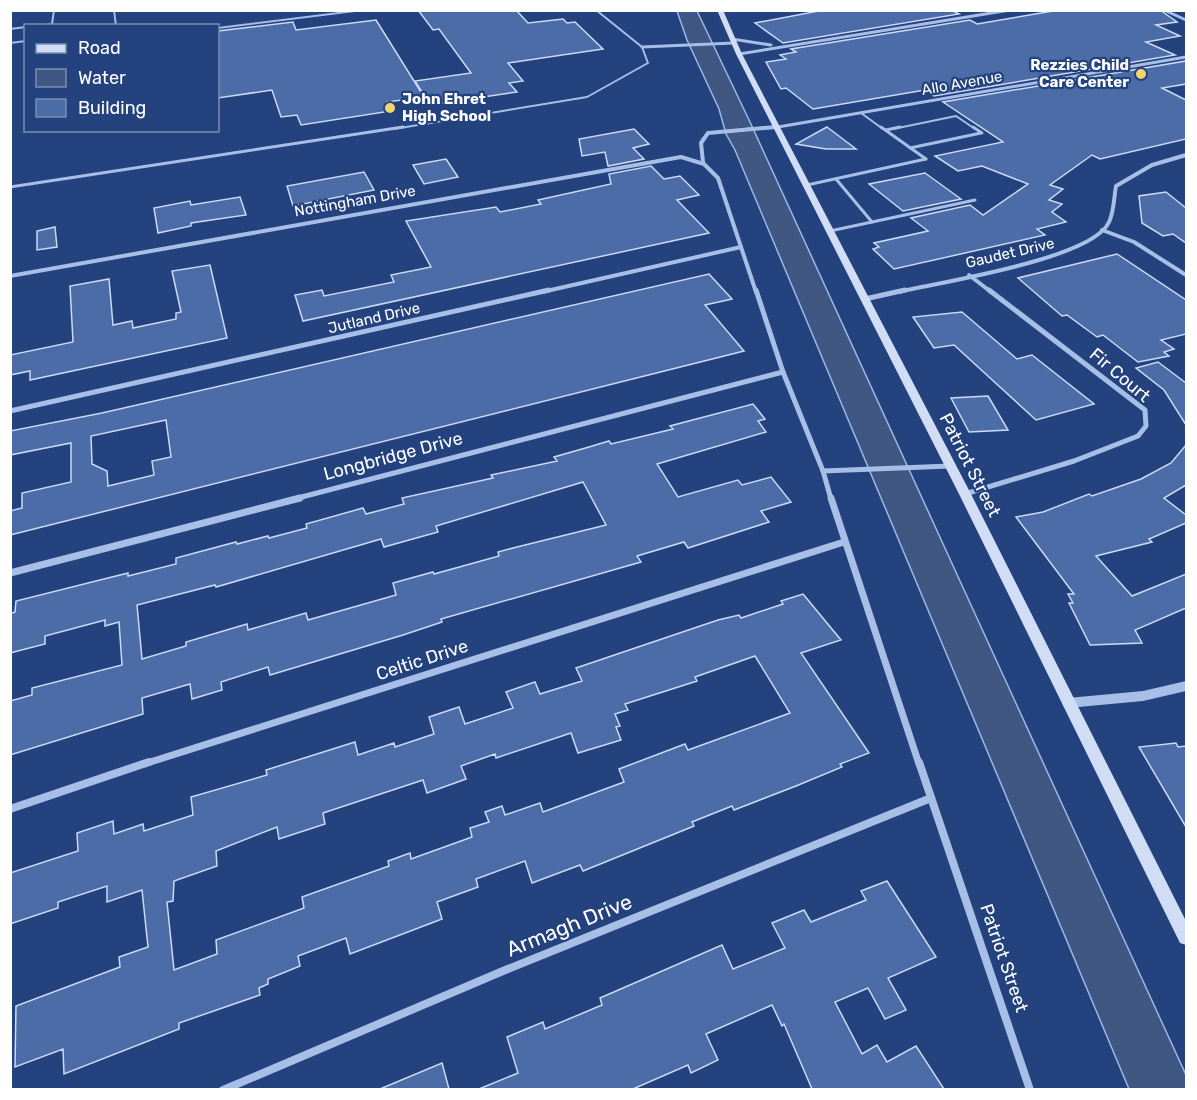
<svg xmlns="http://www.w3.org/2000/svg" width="1197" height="1100" font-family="Rubik,sans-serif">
<rect width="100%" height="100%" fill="#23427e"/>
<polygon fill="#405783" stroke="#9bb8e7" stroke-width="1.5" points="677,11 697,11 750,122 1186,1075 1186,1089 1129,1089 735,150 726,134 719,109 687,40"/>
<g fill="#4b6ca7" stroke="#cbdaf5" stroke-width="1.5" fill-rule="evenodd">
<polygon points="418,10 516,10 528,23 563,19 567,23 575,22 603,49 508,63 523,81 509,83 517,92 430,105 415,81 471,73 439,29 433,30"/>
<polygon points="824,10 951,10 959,14 783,43 755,23"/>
<polygon points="1059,10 1160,10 1177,22 1156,25 1180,36 1146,42 1175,55 934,96 925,90 813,109 786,88 781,89 766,62 786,59 780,55 796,52 791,49 970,20 977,24"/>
<polygon points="376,20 424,97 387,102 391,111 301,125 297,115 281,117 272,90 218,98 218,31 293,22 296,30"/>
<polygon points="1186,61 1186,84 1162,88 1186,100 1186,139 1100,159 1092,155 1050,185 1063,189 1049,200 1062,204 1052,212 1066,222 1037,229 1045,235 894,269 873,249 879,247 874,243 928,231 911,218 970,205 983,215 1028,184 982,166 958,171 935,156 1003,142 943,102"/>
<polygon points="827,127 856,149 826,149 796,144"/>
<polygon points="634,129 649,144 633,148 644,159 608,166 605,152 582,156 579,139"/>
<polygon points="446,159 458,177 424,184 413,165"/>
<polygon points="651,166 664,179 680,176 699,195 677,200 709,233 303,321 295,295 322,290 324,296 394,282 391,275 431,267 406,221 496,207 500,212 541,204 538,200 611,184 609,174"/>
<polygon points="364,172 374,190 293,206 287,186"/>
<polygon points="925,173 961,199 903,211 869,184"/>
<polygon points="1166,192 1186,208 1186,243 1173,234 1163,236 1142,223 1139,196"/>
<polygon points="240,197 246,215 191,223 191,226 158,233 154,208 190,201 191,205"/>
<polygon points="55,227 57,247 37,250 37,231"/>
<polygon points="1117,254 1186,300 1186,334 1161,340 1174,349 1164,352 1169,356 1138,362 1103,335 1097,337 1067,315 1062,316 1018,278"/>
<polygon points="210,265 227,338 30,380 30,371 10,375 10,355 73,342 70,286 109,279 113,325 132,321 133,328 176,319 176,313 181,312 172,271"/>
<path d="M 709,274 L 732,299 L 705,305 L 744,351 L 10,535 L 10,511 L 22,508 L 22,493 L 71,482 L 71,443 L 10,455 L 10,431 L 102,413 ZM 166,420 L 171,457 L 152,461 L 154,475 L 108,486 L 107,471 L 92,464 L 91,436 Z"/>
<polygon points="962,312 1017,359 1032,355 1094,404 1036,420 954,345 934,348 913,317"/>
<polygon points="1158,362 1186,383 1186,425 1164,390 1136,368"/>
<polygon points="988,396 1008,430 969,432 951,398"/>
<path d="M 753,404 L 765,419 L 758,421 L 766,432 L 657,464 L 678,497 L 738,480 L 742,485 L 771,477 L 791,502 L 761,511 L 769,522 L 688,548 L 684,542 L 637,556 L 641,562 L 441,619 L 442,622 L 403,635 L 270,675 L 268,667 L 221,682 L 222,690 L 192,699 L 190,684 L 142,698 L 143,714 L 10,755 L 10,701 L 32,695 L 32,688 L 122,665 L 119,622 L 105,626 L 105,620 L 45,636 L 45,644 L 10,653 L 10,614 L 15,612 L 16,601 L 128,573 L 128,576 L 176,564 L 176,558 L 236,542 L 237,544 L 268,536 L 269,538 L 307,528 L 306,524 L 363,508 L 366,514 L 404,504 L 402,498 L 493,478 L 491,475 L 557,461 L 554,457 L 589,447 L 609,441 L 611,444 L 673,429 L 670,426 ZM 583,482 L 606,525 L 517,547 L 498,552 L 499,556 L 434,574 L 433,572 L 393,583 L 396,595 L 308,620 L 306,613 L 248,630 L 247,624 L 186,642 L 186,646 L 142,659 L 137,605 L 215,585 L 216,587 L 381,539 L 384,547 L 438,532 L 436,526 Z"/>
<polygon points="1186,445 1186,485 1164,498 1186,515 1186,523 1149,539 1152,542 1096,556 1132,596 1186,574 1186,608 1135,630 1142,643 1090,645 1069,603 1073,603 1068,594 1074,594 1016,517 1043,512 1089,494 1092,496 1141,479 1171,463"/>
<path d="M 803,594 L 841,640 L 801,653 L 869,753 L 840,764 L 842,767 L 796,786 L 734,810 L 732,806 L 692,822 L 694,826 L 583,871 L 580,865 L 532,883 L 525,861 L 476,879 L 478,887 L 437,902 L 442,919 L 350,954 L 346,938 L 298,956 L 300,966 L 268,979 L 268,984 L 259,988 L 260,995 L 179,1023 L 179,1029 L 64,1074 L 63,1049 L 15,1067 L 16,1006 L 120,967 L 119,957 L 148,947 L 142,890 L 107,902 L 107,886 L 58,902 L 58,908 L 10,924 L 10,873 L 78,851 L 77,833 L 113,821 L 114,834 L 143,824 L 144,831 L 193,815 L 191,797 L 267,775 L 266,770 L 355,742 L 358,755 L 394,743 L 395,747 L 434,734 L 429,717 L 459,707 L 465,724 L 513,708 L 506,692 L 535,682 L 540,694 L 582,681 L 576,668 L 718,620 L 739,615 L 741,618 L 783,604 L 781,601 ZM 755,656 L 790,713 L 688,750 L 685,744 L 619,769 L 624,782 L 543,812 L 540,803 L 505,815 L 502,806 L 485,812 L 489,822 L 470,828 L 472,837 L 411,859 L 410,853 L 388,861 L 389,866 L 302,897 L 304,908 L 216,940 L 217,954 L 174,970 L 167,902 L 173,901 L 174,881 L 217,866 L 216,851 L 277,827 L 279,839 L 325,824 L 323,813 L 423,780 L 427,793 L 466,779 L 461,766 L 495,754 L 496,758 L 571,733 L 578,753 L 621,740 L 616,727 L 620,726 L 615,714 L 628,710 L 625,704 L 697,681 L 695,677 Z"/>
<polygon points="1176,743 1178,747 1186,746 1186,827 1139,747"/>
<polygon points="887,881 936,957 888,978 906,1010 885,1019 868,988 835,1002 862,1054 877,1045 887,1062 916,1046 944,1089 812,1089 784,1024 782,1026 772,1005 706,1034 718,1060 691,1073 688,1065 633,1089 479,1089 518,1073 507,1037 543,1022 545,1029 602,1005 600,998 722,945 733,969 785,948 772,923 804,910 811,922 866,900 861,891"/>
<polygon points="442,1063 449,1089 380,1089"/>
</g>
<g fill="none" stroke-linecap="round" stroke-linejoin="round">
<g stroke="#a7bee6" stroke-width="2">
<polyline points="114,10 116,26"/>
<polyline points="40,26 52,24 54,10"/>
<polyline points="218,28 363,10"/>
<polyline points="10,29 26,27"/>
<polyline points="10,43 26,41"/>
<polyline points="861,113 883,129"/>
<polyline points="394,129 587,97 648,63 642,47 596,10"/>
<polyline points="893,129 956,116 975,129"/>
</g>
<g stroke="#a7bee6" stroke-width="3">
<polyline points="881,127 926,159"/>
<polyline points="973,127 982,133"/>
<polyline points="886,130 900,127"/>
<polyline points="910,148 981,133"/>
<polyline points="807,185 926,159"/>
<polyline points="10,187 403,127"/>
<polyline points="872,222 975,200"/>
<polyline points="830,231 872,222 836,179"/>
</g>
<g stroke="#a7bee6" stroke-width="3">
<polyline points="1164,10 1186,20"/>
<polyline points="732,39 771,45"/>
<polyline points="642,47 734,43"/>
<polyline points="739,54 1010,10"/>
<polyline points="748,129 778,127 1186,57"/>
</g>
<g stroke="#a7bee6" stroke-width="4">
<polyline points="703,162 701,143 708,133 776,127"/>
<polyline points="1102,230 1134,242 1186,275"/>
<polyline points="969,275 991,292"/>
<polyline points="10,276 681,157 704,164 718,178 756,292"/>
<polyline points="542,292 741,247"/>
<path d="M 899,292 C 940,282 1093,259 1109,222 C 1114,212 1114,197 1116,186 L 1152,165 L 1186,155"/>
</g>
<g stroke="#a7bee6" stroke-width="5">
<polyline points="756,290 783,372 823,471 831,499"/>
<polyline points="865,299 905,290"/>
<polyline points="10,411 549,290"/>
<polyline points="823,471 950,466"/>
<polyline points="965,494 1074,461 1138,436 1146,426 1145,410 989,290"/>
<polyline points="294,499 783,372"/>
</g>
<g stroke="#a7bee6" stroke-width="7">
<polyline points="831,498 919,764"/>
<polyline points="10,573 300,498"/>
<polyline points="144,764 844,542"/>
</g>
<g stroke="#a7bee6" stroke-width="8">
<polyline points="919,762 1030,1090"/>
<polyline points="10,809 149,762"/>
<polyline points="223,1090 503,971 931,798"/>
</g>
<polygon fill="#a7bee6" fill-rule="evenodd" points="1186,681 1186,691 1143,701 1068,708 1064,707 1062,703 1064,699 1068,698 1143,691"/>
<polygon fill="#d1ddf5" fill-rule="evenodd" points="717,10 723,10 742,54 971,494 1186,921 1186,945 1180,943 959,494 736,54"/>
</g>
<g fill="#f1d66a" stroke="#23427e" stroke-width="2">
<circle cx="1141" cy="74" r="6"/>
<circle cx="390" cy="108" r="6"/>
</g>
<g text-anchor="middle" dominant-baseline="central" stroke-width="4.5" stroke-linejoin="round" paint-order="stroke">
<g font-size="15" font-weight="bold" fill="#fff" stroke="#23427e" text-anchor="end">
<text x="1129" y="65">Rezzies Child<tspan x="1129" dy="17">Care Center</tspan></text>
<text x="402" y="99" text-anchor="start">John Ehret<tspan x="402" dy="17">High School</tspan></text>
</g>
<g font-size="15" fill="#fff" stroke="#23427e">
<text transform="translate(962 83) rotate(-10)">Allo Avenue</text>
<text transform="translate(355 201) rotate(-10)">Nottingham Drive</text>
<text transform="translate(1010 253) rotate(-13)">Gaudet Drive</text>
<text transform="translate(374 318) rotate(-13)">Jutland Drive</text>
</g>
<g font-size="18" fill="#fff" stroke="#23427e">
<text transform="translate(1120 375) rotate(40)">Fir Court</text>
<text transform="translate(393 456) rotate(-15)">Longbridge Drive</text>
<text transform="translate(970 465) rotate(63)">Patriot Street</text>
<text transform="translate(422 660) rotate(-18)">Celtic Drive</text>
<text transform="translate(1004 958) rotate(71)">Patriot Street</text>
</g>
<g font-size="21" fill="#fff" stroke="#23427e">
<text transform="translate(569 925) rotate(-22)">Armagh Drive</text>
</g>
</g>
<rect width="1197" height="1100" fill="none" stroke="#ffffff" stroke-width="24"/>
<rect x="24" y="24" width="195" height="108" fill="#23427e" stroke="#7b8eb2" stroke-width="1.5"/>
<rect x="36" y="44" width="30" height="9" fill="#d1ddf5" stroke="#7b8eb2" stroke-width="1.5"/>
<text x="78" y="54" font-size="18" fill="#ffffff">Road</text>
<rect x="36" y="69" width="30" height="18" fill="#405783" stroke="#7b8eb2" stroke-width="1.5"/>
<text x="78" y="84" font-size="18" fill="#ffffff">Water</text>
<rect x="36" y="99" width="30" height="18" fill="#4b6ca7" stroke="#7b8eb2" stroke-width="1.5"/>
<text x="78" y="114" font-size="18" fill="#ffffff">Building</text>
</svg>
